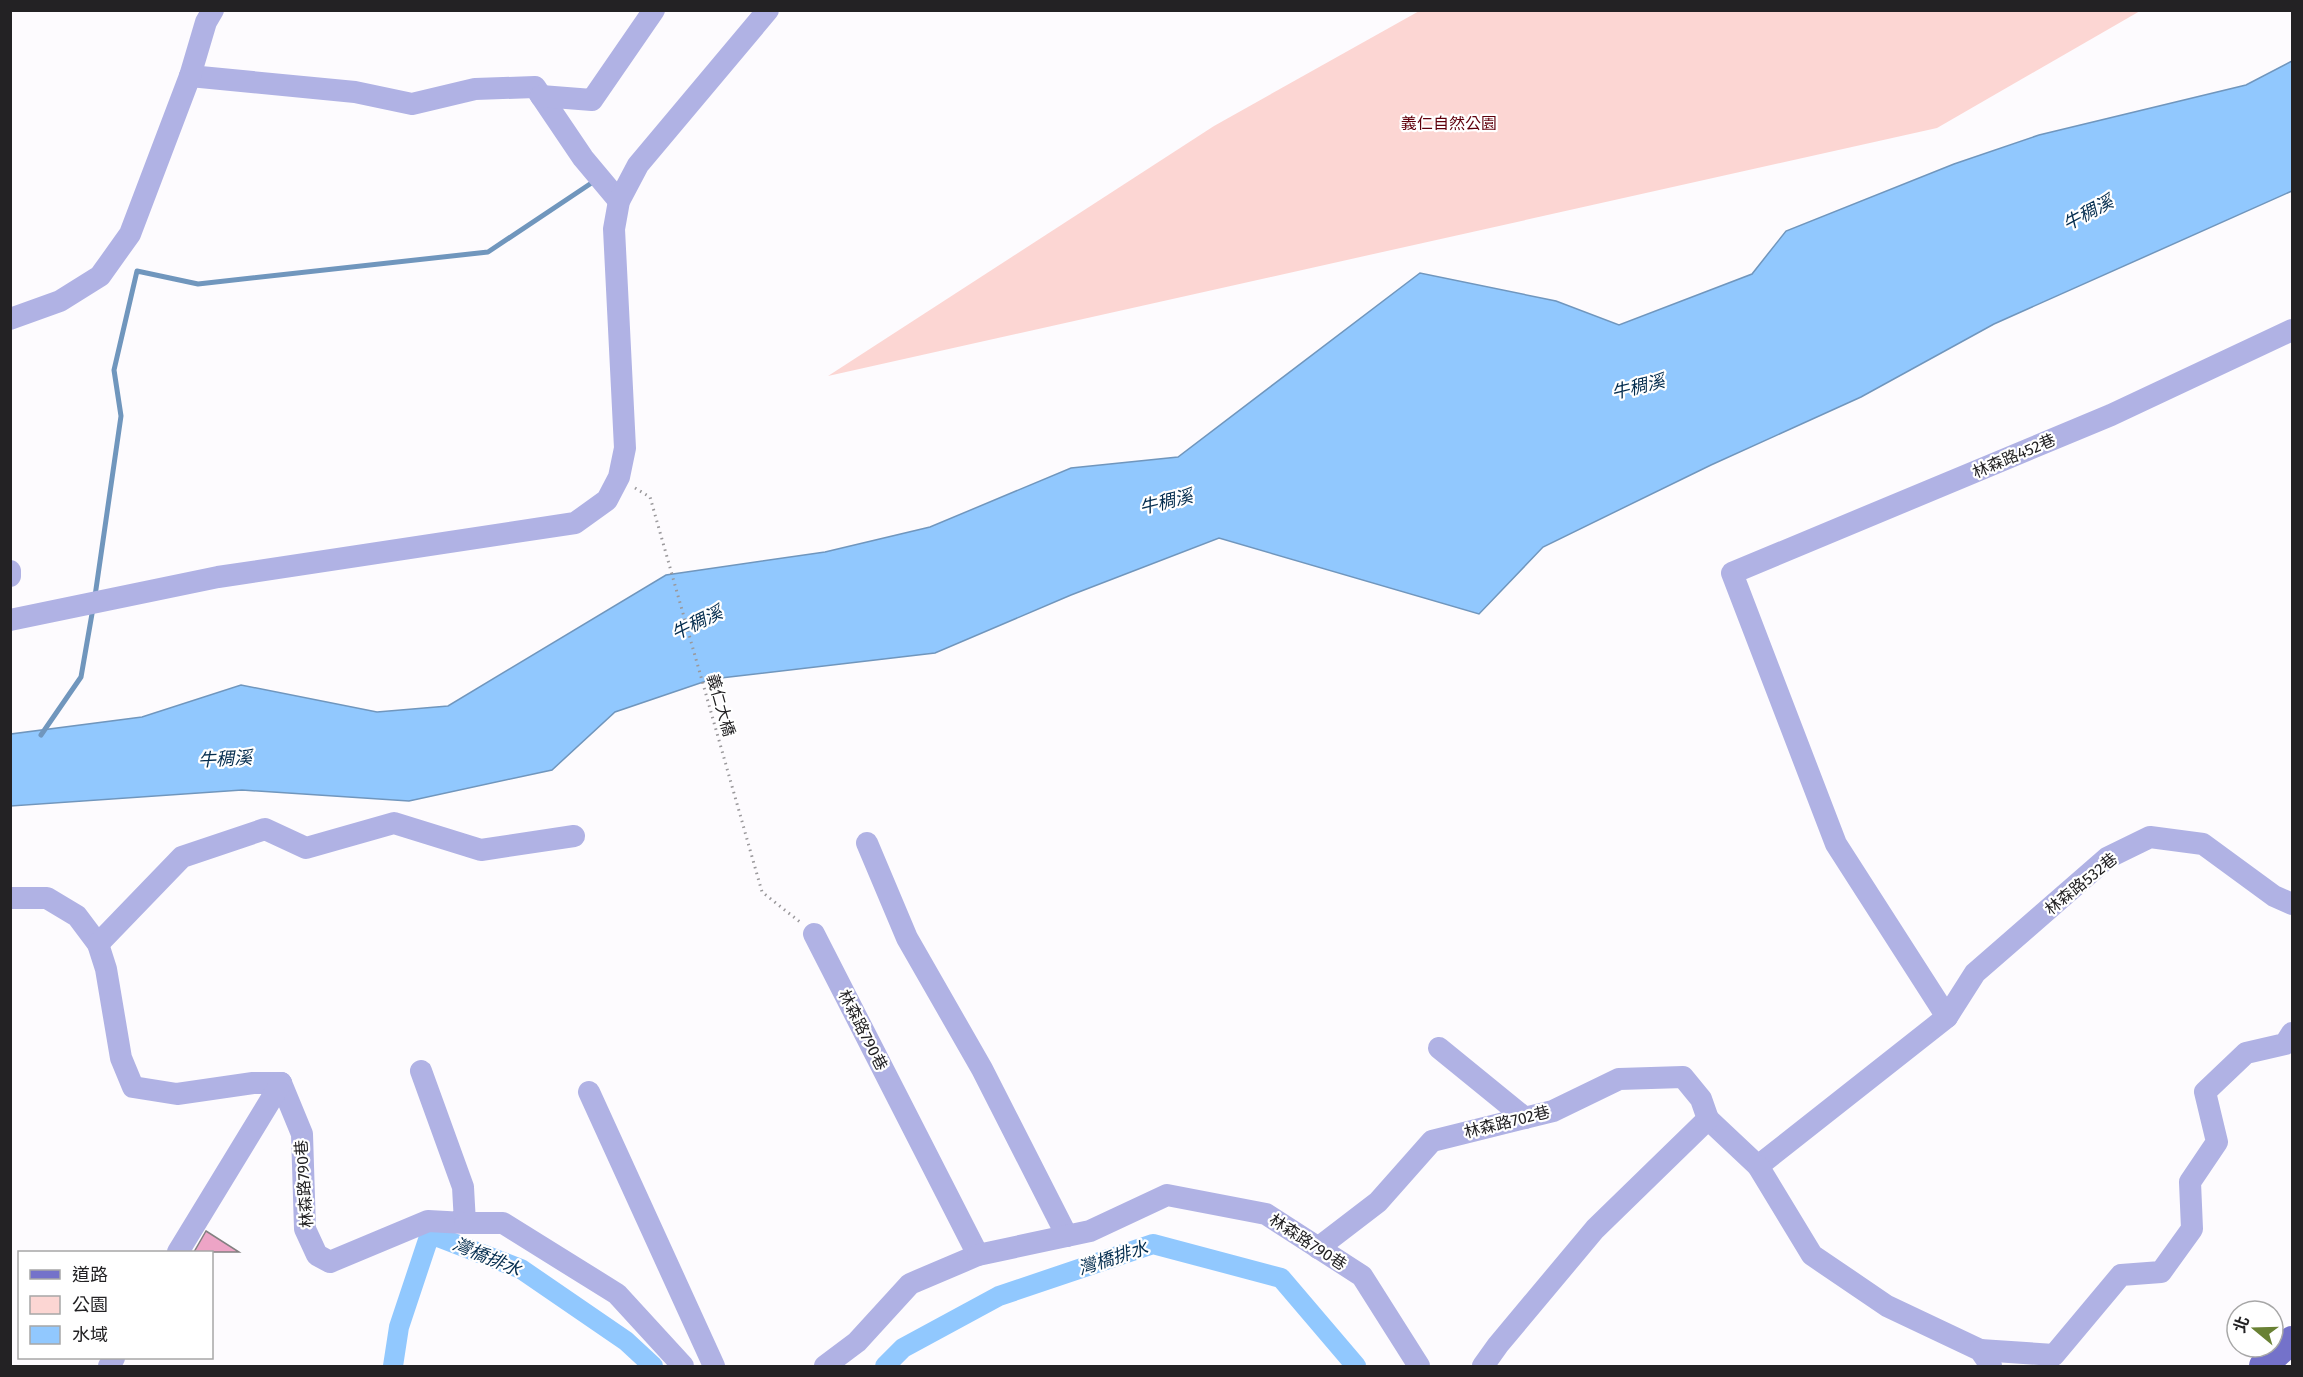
<svg xmlns="http://www.w3.org/2000/svg" width="2303" height="1377" font-family="'Fira Sans','Noto Sans TC',sans-serif">
<rect width="100%" height="100%" fill="#fdfbfe"/>
<polygon fill="#fcd6d3" points="1421,10 2140,10 2140,11 1937,128 828,376 1214,126"/>
<polygon fill="#91c8fe" stroke="#7096bd" stroke-width="1.5" points="2292,61 2292,191 1994,324 1861,397 1711,465 1543,547 1479,614 1219,538 1071,595 935,653 712,679 615,712 552,770 409,801 242,790 11,806 11,734 142,717 241,685 377,712 448,706 666,575 825,552 930,527 1071,468 1178,457 1420,273 1556,301 1619,325 1752,274 1786,231 1954,164 2039,135 2246,85"/>
<g fill="none" stroke-linecap="round" stroke-linejoin="round">
<g stroke="#7096bd" stroke-width="5">
<polyline points="95,596 121,416 114,370 137,271 198,284 488,252 590,184"/>
<polyline points="41,735 81,677 93,608"/>
</g>
<g stroke="#91c8fe" stroke-width="20">
<polyline points="393,1366 399,1327 430,1234 521,1269 626,1341 653,1366"/>
<polyline points="885,1366 903,1348 999,1296 1153,1244 1281,1278 1356,1366"/>
</g>
</g>
<polygon fill="#eda4c6" stroke="#838081" stroke-width="1.5" points="206,1231 239,1252 194,1252"/>
<g fill="none" stroke-linecap="round" stroke-linejoin="round">
<polyline stroke="#9a989b" stroke-width="3" stroke-dasharray="1.5 4.5" stroke-linecap="butt" points="635,488 650,497 762,892 800,922"/>
<g stroke="#b0b2e4" stroke-width="22">
<polyline points="190,76 355,92 412,104 475,89 535,87 583,158 619,201"/>
<polyline points="541,96 592,100 654,10"/>
<polyline points="10,319 60,301 100,276 130,234 190,76 206,22 213,10"/>
<polyline points="10,571 10,576"/>
<polyline points="10,620 218,577 575,523 607,500 619,477 625,448 614,229 619,201 638,165 768,10"/>
<polyline points="867,843 907,938 982,1069 1067,1236"/>
<polyline points="10,898 47,898 77,916 98,944 106,969 121,1058 133,1087 177,1094 253,1083 281,1083"/>
<polyline points="814,934 978,1255 910,1284 857,1342 825,1366"/>
<polyline points="98,944 182,857 265,829 306,848 394,823 481,850 574,836"/>
<polyline points="1947,1017 1836,844 1732,573 2111,415 2292,330"/>
<polyline points="1439,1048 1525,1118"/>
<polyline points="281,1083 302,1134 305,1229 317,1255 330,1262 428,1221 465,1223 463,1187 421,1071"/>
<polyline points="589,1092 714,1366"/>
<polyline points="1708,1119 1758,1166 1947,1017 1975,973 2107,858 2150,837 2203,844 2274,896 2292,904"/>
<polyline points="1758,1166 1812,1255 1887,1306 1980,1350 1991,1366"/>
<polyline points="465,1223 503,1223 617,1294 683,1366"/>
<polyline points="1318,1248 1378,1202 1432,1141 1553,1111 1619,1079 1683,1077 1701,1099 1708,1119 1595,1229 1498,1345 1483,1366"/>
<polyline points="178,1252 281,1083"/>
<polyline points="978,1255 1090,1231 1167,1195 1266,1214 1362,1276 1419,1366"/>
<polyline points="1980,1350 2054,1355 2121,1275 2161,1272 2192,1229 2190,1182 2217,1142 2205,1092 2246,1053 2285,1044 2292,1033"/>
<polyline points="109,1366 114,1358"/>
</g>
<polyline stroke="#7472ca" stroke-width="28" points="2263,1366 2292,1340"/>
</g>
<g text-anchor="middle" dominant-baseline="central" stroke-width="4.5" stroke-linejoin="round" paint-order="stroke">
<g font-size="16" fill="#5f000c" stroke="#fff">
<text x="1449" y="123">義仁自然公園</text>
</g>
<g font-size="16" fill="#232224" stroke="#fff">
<text transform="translate(2014 456) rotate(-23)">林森路452巷</text>
<text transform="translate(721 705) rotate(74)">義仁大橋</text>
<text transform="translate(2081 884) rotate(-39)">林森路532巷</text>
<text transform="translate(863 1030) rotate(63)">林森路790巷</text>
<text transform="translate(1507 1122) rotate(-14)">林森路702巷</text>
<text transform="translate(304 1184) rotate(-94)">林森路790巷</text>
<text transform="translate(1308 1242) rotate(33)">林森路790巷</text>
</g>
<g font-size="18" font-style="italic" fill="#042d4f" stroke="#fff">
<text transform="translate(2088 213) rotate(-28)">牛稠溪</text>
<text transform="translate(1638 387) rotate(-14)">牛稠溪</text>
<text transform="translate(1166 502) rotate(-14)">牛稠溪</text>
<text transform="translate(697 623) rotate(-26)">牛稠溪</text>
<text transform="translate(225 759) rotate(-3)">牛稠溪</text>
<text transform="translate(487 1257) rotate(23)">灣橋排水</text>
<text transform="translate(1113 1258) rotate(-18)">灣橋排水</text>
</g>
</g>
<rect width="2303" height="1377" fill="none" stroke="#232224" stroke-width="24"/>
<rect x="18" y="1251" width="195" height="108" fill="#ffffff" stroke="#a7a7a7" stroke-width="1.5"/>
<rect x="30" y="1270" width="30" height="9" fill="#7472ca" stroke="#a7a7a7" stroke-width="1.5"/>
<text x="72" y="1281" font-size="18" fill="#232224">道路</text>
<rect x="30" y="1296" width="30" height="18" fill="#fcd6d3" stroke="#a7a7a7" stroke-width="1.5"/>
<text x="72" y="1311" font-size="18" fill="#232224">公園</text>
<rect x="30" y="1326" width="30" height="18" fill="#91c8fe" stroke="#a7a7a7" stroke-width="1.5"/>
<text x="72" y="1341" font-size="18" fill="#232224">水域</text>
<g transform="translate(2255 1329) rotate(289)"><circle r="28" fill="#ffffff" stroke="#a7a7a7" stroke-width="1.5"/>
<path d="M0-4.5L10 22L0 15L-10 22Z" fill="#698134"/>
<text y="-9" font-size="16" font-weight="bold" text-anchor="middle" fill="#232224">北</text>
</g>
</svg>
